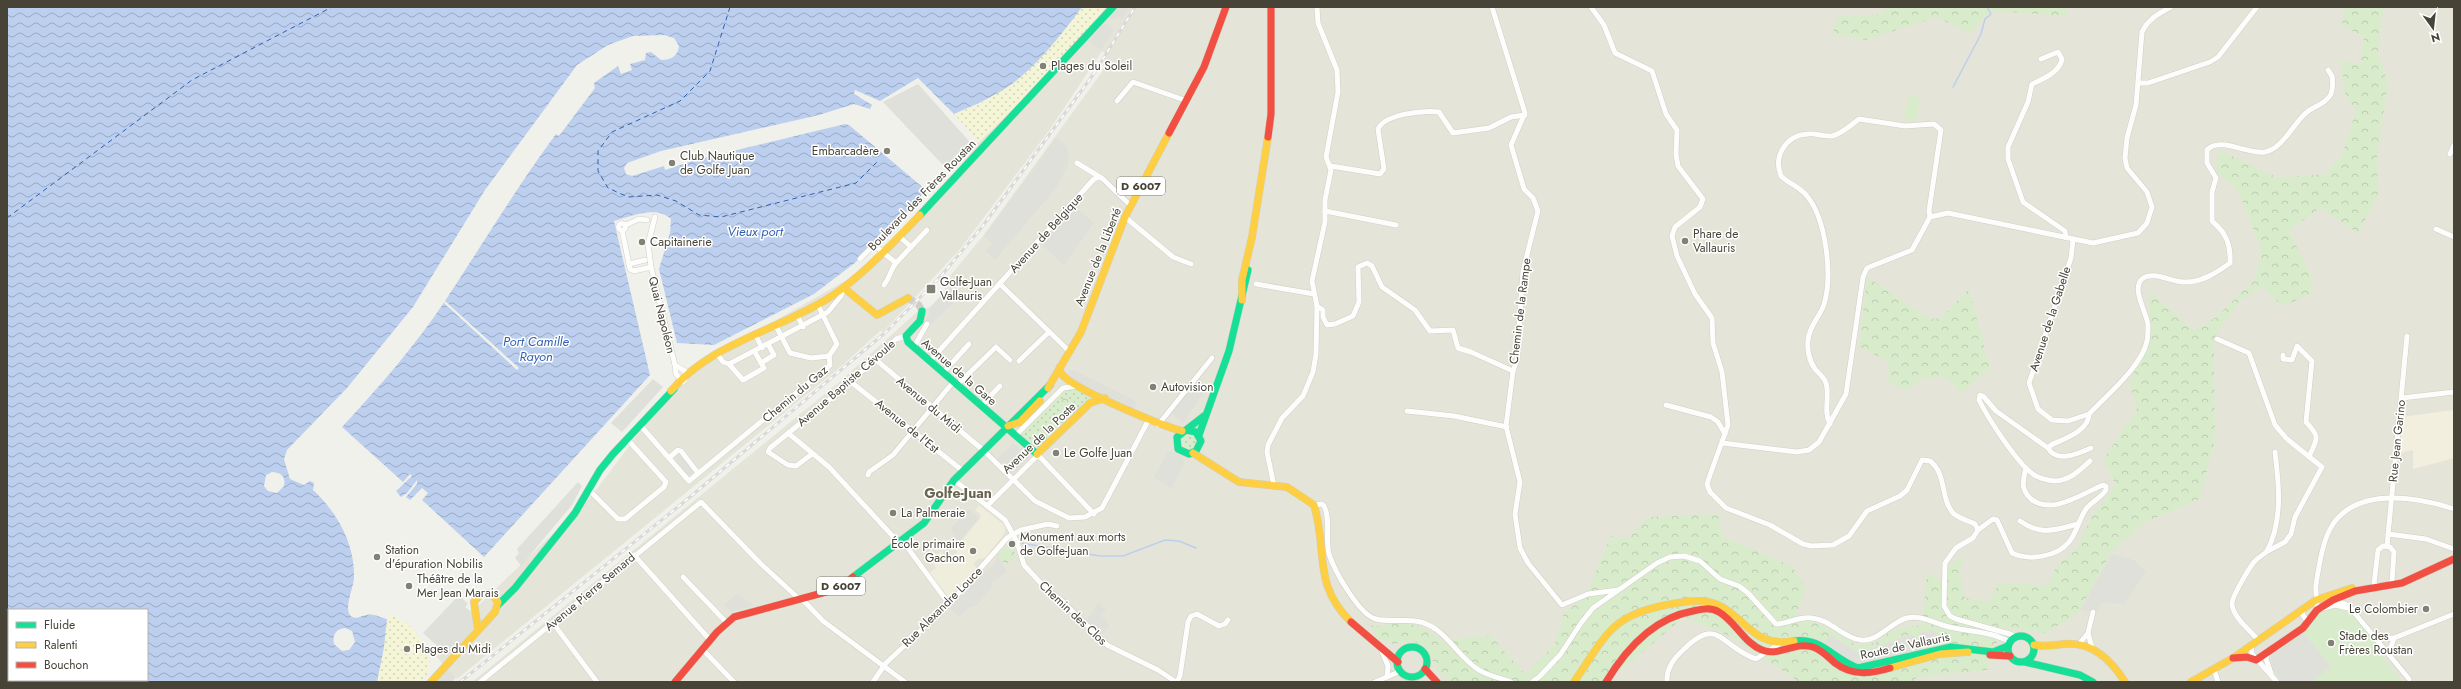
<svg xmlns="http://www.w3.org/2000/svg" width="2461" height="689" font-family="Jost,sans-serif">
<defs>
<pattern id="grass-dots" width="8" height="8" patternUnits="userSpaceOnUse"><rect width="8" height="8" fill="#d8eccc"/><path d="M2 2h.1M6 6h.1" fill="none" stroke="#bbccb0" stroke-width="1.8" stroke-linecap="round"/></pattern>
<pattern id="forest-crowns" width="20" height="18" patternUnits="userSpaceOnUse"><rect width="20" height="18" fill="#d8eccc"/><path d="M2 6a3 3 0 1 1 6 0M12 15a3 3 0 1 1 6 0" fill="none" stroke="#bbccb0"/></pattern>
<pattern id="sand-dots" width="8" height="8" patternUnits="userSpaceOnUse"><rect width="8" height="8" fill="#f4f4d6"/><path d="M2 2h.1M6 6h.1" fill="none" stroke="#d3d2b8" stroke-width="1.8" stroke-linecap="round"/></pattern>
<pattern id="water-waves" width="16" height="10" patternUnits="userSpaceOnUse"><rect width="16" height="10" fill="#bccfee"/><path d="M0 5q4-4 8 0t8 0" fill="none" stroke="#9baac2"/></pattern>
</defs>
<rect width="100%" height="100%" fill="#f1f1eb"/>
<polygon fill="#e5e4d8" points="1106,7 2454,7 2454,682 472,682 837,384 918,311 930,307 946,290 941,285 951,277 950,276 983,236 1102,72 1106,54 1102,51 1050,129 961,248 883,332 880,331 844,364 457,679 431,651 590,498 684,373 864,270 943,187 979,142 1048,75"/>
<polygon fill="#f3efde" points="2454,410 2454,458 2413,469 2413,450 2399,453 2401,417"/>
<polygon fill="#efeedd" points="979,505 1004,525 1005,533 985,558 978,559 973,564 977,568 949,598 929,573 936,568 927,555 932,550 936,555 941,552 948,559 957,553 956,548 980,518 981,515 975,510"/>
<g fill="url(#grass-dots)">
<polygon points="1076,388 1087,393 1089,399 1038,450 1020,434 1065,389"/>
<circle cx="1189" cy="442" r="7"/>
</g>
<g fill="url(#forest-crowns)">
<polygon points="1885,7 2067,7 2068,16 1991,11 1969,34 1937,17 1866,40 1833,34 1836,17 1882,14"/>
<path d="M 2344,7 L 2383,7 L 2378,54 L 2388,83 L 2377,156 L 2378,196 L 2358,233 L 2320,208 L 2289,230 L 2312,279 L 2310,295 L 2282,306 L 2263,287 L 2240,301 L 2214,338 L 2215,439 L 2200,499 L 2143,523 L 2111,553 L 2077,614 L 2046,633 L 2002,628 L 1987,670 L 1918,677 L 1911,682 L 1799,682 L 1734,638 L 1684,617 L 1607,682 L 1452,682 L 1439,672 L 1427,651 L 1414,641 L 1393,644 L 1377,638 L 1369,625 C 1381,628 1388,624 1400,623 C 1413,621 1432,633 1442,641 L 1490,635 L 1526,675 L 1555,643 L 1564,613 L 1585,597 L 1611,536 L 1626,539 L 1649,517 L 1718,514 L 1722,537 L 1792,566 L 1806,587 L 1796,615 L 1822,625 L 1857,645 L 1875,643 L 1894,629 L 1922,625 L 1927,571 L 1939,580 L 1950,565 L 1966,554 L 1959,569 L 1965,598 L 1989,602 L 1999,583 L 2047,585 L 2058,564 L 2075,551 L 2093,515 L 2116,485 L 2103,460 L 2137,409 L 2129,381 L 2150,345 L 2150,291 L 2193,330 L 2215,318 L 2256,279 L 2261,248 L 2238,191 L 2215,170 L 2220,150 L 2278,178 L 2326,174 L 2342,155 L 2356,111 L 2345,93 L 2341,60 L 2360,65 L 2364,38 L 2342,25 Z"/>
<polygon points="1867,277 1931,319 1941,318 1969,289 1990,368 1962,393 1945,377 1919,380 1905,391 1888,381 1889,362 1859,347"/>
<polygon points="1066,396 1075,403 1066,414 1057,405"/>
<polygon points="1009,544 1014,544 1015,559 1005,564 997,555"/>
</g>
<g fill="url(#sand-dots)">
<path d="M 1082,7 L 1106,7 L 1048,75 L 979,142 L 954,114 C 964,110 975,106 985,101 C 1022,76 1056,43 1082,7 Z"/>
<polygon points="391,615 407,623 431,651 428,674 421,682 377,682 384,647 387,619"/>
</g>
<g fill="#d8eccc">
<polygon points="1908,96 1920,97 1916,122 1904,120"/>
<path d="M 2337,608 C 2358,615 2370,636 2384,653 L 2381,656 L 2403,682 L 2282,682 C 2276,674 2268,666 2272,655 L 2320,612 Z"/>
</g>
<g fill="#e0e0db">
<polygon points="1118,7 1129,7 1122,19 1118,16 1114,20 1110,17"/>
<polygon points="1105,23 1114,30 1101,50 1088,41"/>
<polygon points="918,84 969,141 968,151 956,165 943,165 883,102"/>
<polygon points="1056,138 1059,139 1067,147 1069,154 1068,164 1057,187 995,260 986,251 993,243 984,236"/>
<polygon points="1075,207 1094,223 1064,265 1041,244"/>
<polygon points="955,286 964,295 958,302 955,300 931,325 927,323 925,321 929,315 929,309 947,290"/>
<polygon points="1074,370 1132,399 1137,403 1134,409 1066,376 1069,371"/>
<polygon points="1198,377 1207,387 1184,422 1181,421 1172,413"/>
<polygon points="653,379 663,387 622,432 611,423"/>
<polygon points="1014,443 1029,458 1012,474 997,459"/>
<polygon points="1167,452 1175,452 1182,457 1184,464 1172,488 1154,478"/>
<polygon points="680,453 695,471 689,476 674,458"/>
<polygon points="578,482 582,486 572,505 521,566 515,558 519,553 517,549"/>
<polygon points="969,509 979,518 958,543 951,528"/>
<polygon points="2112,554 2134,560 2146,572 2124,604 2102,602 2096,613 2080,610"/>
<polygon points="998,557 1007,572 990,583 993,586 976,606 970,607 959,617 950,608 977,578 991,567"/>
<polygon points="738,593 753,606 731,612 724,605"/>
<polygon points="459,595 468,604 465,607 473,613 475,626 456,649 443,651 423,633"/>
<polygon points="1098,603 1107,611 1101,615 1110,626 1100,636 1086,622"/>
<polygon points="1933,630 1944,640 1926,641 1918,633"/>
<polygon points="2303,632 2331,667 2317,677 2315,682 2282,682 2271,666 2272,655"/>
<polygon points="1911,634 1919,640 1922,650 1860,663 1849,661 1824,641 1831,635 1857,652 1862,652"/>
<polygon points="448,669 456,678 451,682 435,682"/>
</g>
<path fill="url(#water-waves)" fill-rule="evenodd" d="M 7,7 L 1082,7 C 1062,34 1034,70 1006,88 C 989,99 972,106 954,114 L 918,78 L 880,101 L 855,90 L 854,94 L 872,105 L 870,109 L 854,104 L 819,115 L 661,151 L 627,163 L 624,168 L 626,174 L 632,176 L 664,166 L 665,170 L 695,160 L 845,124 L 849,125 L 926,190 L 885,237 L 880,234 L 856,262 L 814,294 L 714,345 L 677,343 L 659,269 L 670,233 L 671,219 C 657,205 631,216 614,221 L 650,375 L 484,557 L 422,500 L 428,493 L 422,488 L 410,500 L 406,497 L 417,484 L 417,480 L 407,493 L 401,497 L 396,491 L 412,476 L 410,474 L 403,482 L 342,427 C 379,387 415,346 445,301 C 482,245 516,188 556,134 L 559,136 L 595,88 L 594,83 L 618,66 L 621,74 L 632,70 L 630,64 L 645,60 L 646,53 L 651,52 L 661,60 C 671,60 678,56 679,46 L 674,38 L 664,35 L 633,36 L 608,45 L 577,65 L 485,190 L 413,307 L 347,388 L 287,450 L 284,459 L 290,479 L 304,485 L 310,481 L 314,483 L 313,490 C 337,512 355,544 354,577 C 354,587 343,609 351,616 C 356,620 361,616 366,615 C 372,613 380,617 387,619 L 384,647 L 377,682 L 7,682 ZM 272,472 C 281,472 286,477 284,486 L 277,493 L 268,491 L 264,486 L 266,475 ZM 9,610 L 147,610 L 147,680 L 9,680 ZM 345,628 L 352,631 L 355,642 L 349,650 L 342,651 L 334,644 C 332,635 336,629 345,628 Z"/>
<polygon fill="#f1f1eb" points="445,301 519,368 517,370 444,303"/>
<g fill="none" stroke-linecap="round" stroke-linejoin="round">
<g stroke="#bccfee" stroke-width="1.5">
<polyline points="1953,87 1981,34 1985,19 1991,14 1987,7"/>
<polyline points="1021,543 1100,556 1123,556 1165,540 1179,541 1196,548"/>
</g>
<g stroke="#3160b2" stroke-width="1" stroke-dasharray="5 4" stroke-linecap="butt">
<polyline points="730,7 710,71 680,101 612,132 598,151 598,171 608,188 628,197 657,195 676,201 699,215 721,217 856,183 877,162"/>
<polyline points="7,218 192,80 332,7"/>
</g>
<polyline stroke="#cfcec7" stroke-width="7" stroke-dasharray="7 3.5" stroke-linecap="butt" points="908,298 919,305 922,311"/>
<defs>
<g id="street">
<polyline points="1492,7 1525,113 1511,145 1524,189 1533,198 1538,211 1523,271 1517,360 1513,371 1506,426 1520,482 1515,514 1520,548 1528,563 1562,605 1588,594 1618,590"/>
<path d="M 1591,7 L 1604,25 L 1615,53 L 1652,71 L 1666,114 L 1677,130 L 1676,154 L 1678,166 L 1703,199 L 1700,207 L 1675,227 L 1672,236 L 1677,256 L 1695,294 L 1712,318 L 1713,343 L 1722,372 L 1728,425 L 1710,475 L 1707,484 L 1710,492 L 1726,508 L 1770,525 L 1803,544 L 1811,546 L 1833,545 L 1849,536 L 1867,511 L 1900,496 L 1907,490 L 1922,460 L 1930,461 C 1947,474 1940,498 1953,513 C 1959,519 1968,520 1975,524 L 1978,530 L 1973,538 L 1956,548 L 1945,563 L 1944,606 L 1950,616 L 1956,619 L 2010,634 L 2015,637"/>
<path d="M 2041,59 L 2058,52 L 2062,59 C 2060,72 2043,79 2032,84 L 2028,102 L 2008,147 L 2008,159 L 2023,202 L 2065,231 L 2066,238"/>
<polyline points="2139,83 2148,83 2210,62 2218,57 2257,7"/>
<polyline points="1117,101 1133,82 1187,101"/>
<polyline points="2450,154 2454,145"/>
<polyline points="1077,163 1103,179 1131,206"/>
<path d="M 1331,166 L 1380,174 L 1384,169 L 1378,129 C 1385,114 1423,110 1439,112 L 1453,133 L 1489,128 L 1511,117 L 1525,115"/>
<polyline points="1325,211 1396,225"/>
<polyline points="1125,217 1173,257 1191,264"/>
<circle cx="622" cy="227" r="3.5"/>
<polyline points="626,225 639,219 647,220"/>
<polyline points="2436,229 2454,237"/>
<polyline points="622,230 630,269 634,271 651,267 675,365"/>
<path d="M 2073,240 L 2071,258 L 2029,383 L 2038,409 L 2052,420 L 2068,421 L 2089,414 C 2089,431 2064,439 2051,445 L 2048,448 C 2057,464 2079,453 2091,448"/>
<polyline points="911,247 927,230"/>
<polyline points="860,259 874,245 896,263 911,247 899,236"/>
<polyline points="629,264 645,260"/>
<polyline points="651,267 648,244 655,217"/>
<polyline points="1000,284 1069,351"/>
<polyline points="1256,284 1314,294"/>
<path d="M 884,285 C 891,276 890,270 896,263"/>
<polyline points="818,305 837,344 829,356"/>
<polyline points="1317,306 1323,310 1323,317 1327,325 1335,324 1353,316 1359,302 1358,267 1367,263 1372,266 1382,287 1415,310 1430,331 1453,330 1458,348 1471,352 1513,371"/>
<polyline points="797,315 803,327"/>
<polyline points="776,326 790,353 811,358 829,356"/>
<polyline points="755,334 762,348"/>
<polyline points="2217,339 2249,353 2275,425 2287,439 2322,467 2295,517 2291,534 2285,542 2266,552"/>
<polyline points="914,347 927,324"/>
<polyline points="755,352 761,363 774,355 768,344"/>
<polyline points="718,355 723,362 729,364 828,312 841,296 844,288"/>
<path d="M 2283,355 L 2283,359 L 2292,360 L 2297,346 L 2312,361 L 2306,422 C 2321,438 2317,438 2309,457"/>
<polyline points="875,359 983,450 1035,501 1069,518 1085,517 1102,508 1148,421"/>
<polyline points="930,361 1093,180 1098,177"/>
<polyline points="1019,361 1049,332"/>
<polyline points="729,364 743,380 764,368 761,363"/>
<polyline points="943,373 969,344"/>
<polyline points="683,382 676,374 675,365 685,371 685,380"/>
<polyline points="851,382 963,471"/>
<polyline points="957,385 996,347 1010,360"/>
<polyline points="2402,398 2454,392"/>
<polyline points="1666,405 1711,417 1718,422 1725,434"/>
<polyline points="981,406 1000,386"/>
<polyline points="1407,411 1454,416 1507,427"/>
<path d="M 2089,414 C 2107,395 2142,366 2147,341 C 2148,336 2148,330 2148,325 C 2147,313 2131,289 2142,279 C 2152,270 2172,282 2183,282 C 2201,283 2216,273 2230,263 C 2231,244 2226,233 2212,221 L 2212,192 L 2216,178 L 2207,163 L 2207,150 C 2220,136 2248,155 2265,152 C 2283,149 2294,122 2307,112 C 2314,106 2326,104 2331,94 C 2333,88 2333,82 2332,76 L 2328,70"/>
<path d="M 1830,424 C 1823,413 1830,396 1826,383 C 1824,377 1818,373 1815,369 C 1809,361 1807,349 1808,340 C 1809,325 1822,315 1825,301 C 1832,273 1826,219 1807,196 C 1800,187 1789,184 1781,176 C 1773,156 1786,135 1808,134 C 1816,133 1824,137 1832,136 C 1842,134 1851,125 1859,119 L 1905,126 L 1934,124 L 1941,130 L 1929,211 L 1930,217"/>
<polyline points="640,425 689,481 830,365 829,356"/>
<polyline points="1158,425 1212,358"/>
<polyline points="788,433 829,467 899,543"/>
<polyline points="1017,434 1063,388 1078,386"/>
<path d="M 1722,443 L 1797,452 L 1809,450 L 1819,442 L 1846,394 L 1863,277 L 1867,268 L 1912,250 L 1930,217 L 1948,213 L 2093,243 L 2138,233 L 2147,223 L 2152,207 L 2147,192 L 2127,168 L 2125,158 L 2127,138 L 2136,105 L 2142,32 C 2148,19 2158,14 2171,7"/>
<path d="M 2048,448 L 1996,411 L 1983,396 L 1980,395 L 1979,400 C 1988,418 2019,467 2036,476 C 2044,480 2056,483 2065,479 C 2075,476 2083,467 2090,461"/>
<polyline points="812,454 796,466 788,465 768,452 770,448 851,382 896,339 906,336"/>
<polyline points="670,457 678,450 681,451 698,473"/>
<polyline points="868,475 869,472 893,455 954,381"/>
<polyline points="954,480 1005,520 1017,542 1024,565 1047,590 1060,599 1107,645 1158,670 1176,682"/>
<polyline points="1274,486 1267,452 1268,445 1282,418 1303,396 1313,372 1316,354 1317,306 1312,281 1325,222 1325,200 1331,170 1326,157 1338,92 1337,70 1318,23 1317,7"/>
<polyline points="589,490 618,519 625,519 664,487 666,482 627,439"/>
<path d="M 1314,505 L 1322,504 L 1324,506 C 1331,520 1325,538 1329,554 C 1334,570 1359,615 1376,619 C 1397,624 1415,614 1437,630 C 1452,641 1463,661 1479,670 C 1488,676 1501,678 1511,682"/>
<polyline points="987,506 1038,455 1094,514"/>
<path d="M 2020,521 C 2041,536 2054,530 2078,524"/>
<path d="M 1978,530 L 1993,519 L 1997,520 L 2012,553 C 2029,561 2057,557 2069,542 C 2077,532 2079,519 2086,509 C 2091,502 2101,498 2106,490 L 2106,486 L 2103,485 C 2083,493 2052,516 2031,499 C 2020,489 2023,480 2026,468"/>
<polyline points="2388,534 2426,539 2454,549"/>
<polyline points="2387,546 2407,336"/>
<polyline points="907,547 949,604"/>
<polyline points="634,555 710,640"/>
<polyline points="683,577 727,623"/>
<polyline points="2379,586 2374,584 2378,550 2383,546 2390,547 2394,552 2392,582 2389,585"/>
<polyline points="802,599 823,621 905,682"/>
<polyline points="2333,600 2348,605 2409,679"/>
<path d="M 2352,609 L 2335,605 L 2317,610 C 2318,602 2315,593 2316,585 C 2318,571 2323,543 2329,531 C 2351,486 2415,496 2454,509"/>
<polyline points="2303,611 2301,612 2307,621"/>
<polyline points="553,623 597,682"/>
<polyline points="2377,639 2394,638 2454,614"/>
<path d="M 2258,640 C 2250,630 2232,617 2232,603 C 2232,597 2250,566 2255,561 C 2258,557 2264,555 2267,551 C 2283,521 2279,484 2275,452"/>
<polyline points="2079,644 2088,633"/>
<polyline points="2251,645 2252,654 2277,682"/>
<polyline points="2092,648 2088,633 2093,612"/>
<polyline points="1381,649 1388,666 1387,677"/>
<polyline points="703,650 734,682"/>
<polyline points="2268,652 2266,659 2271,673"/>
<polyline points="2389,653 2394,638"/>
<polyline points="2214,669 2218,682"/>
<polyline points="480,682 701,502 760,563 796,596 797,600"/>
<polyline points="873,682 886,663 949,604 1007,538 1021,530 1048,524 1057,526"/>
<polyline points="1177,682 1180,676 1188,622 1191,616 1197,614 1219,626 1225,624 1228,620"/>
<polyline points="1375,682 1401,671"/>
<path d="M 1532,682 L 1539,677 L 1560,655 L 1581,623 L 1593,608 L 1657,563 L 1670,557 L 1684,556 L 1700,561 L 1720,579 L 1739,586 L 1748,593 L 1776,624 C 1788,624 1799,616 1812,618 C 1831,620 1843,638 1861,640 C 1878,642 1891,622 1907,618 C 1923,614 1938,626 1954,628 C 1973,632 1993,632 2010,642"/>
<path d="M 1667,682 C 1666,669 1674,658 1683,650 C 1719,614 1720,647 1756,659 L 1779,644"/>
</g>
<g id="fast">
<polyline points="920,215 1113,7"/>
<polyline points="922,311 920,321 906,336 908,342 1037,454"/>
<polyline points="1186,430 1196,432 1201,441 1196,451 1189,454 1178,449 1177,437 1204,416"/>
<polyline points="1199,435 1229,351 1248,270"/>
<polyline points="853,577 924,523 954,480 1050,385"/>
<polyline points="498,605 515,588 575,513 600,470 613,454 674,389"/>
<circle cx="2021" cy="649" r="13"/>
<path d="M 1794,641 C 1822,637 1834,660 1858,668 L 1951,647 L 1993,652 L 2008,646"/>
<circle cx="1412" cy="662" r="15"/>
<polyline points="2025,662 2080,675 2093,682"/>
</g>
<g id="slow">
<polyline points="844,288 877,315 908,298"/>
<polyline points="1242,300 1242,280 1252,237 1268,137"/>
<path d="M 1060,367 C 1060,369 1060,371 1061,373 C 1069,388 1163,426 1182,431"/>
<polyline points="1048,388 1081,332 1125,217 1169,133"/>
<path d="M 671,391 C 711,343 776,331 827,299 C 857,281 895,241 920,215"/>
<polyline points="1008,426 1020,422 1040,401"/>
<path d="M 1193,453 L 1239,482 L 1287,487 L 1314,505 C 1328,551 1312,584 1351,622"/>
<polyline points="1037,454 1090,403 1105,398"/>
<path d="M 2034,645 C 2045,647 2054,645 2065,644 C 2093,642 2111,660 2125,682"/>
<polyline points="1890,668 1940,654 1968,652"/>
<polyline points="431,682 495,612 498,602 491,593 481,594 474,602 478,630"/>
<path d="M 1574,682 C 1608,632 1612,613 1677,603 C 1693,600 1709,599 1724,608 C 1751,626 1757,647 1794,641"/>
<polyline points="2191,682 2233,658 2316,600 2352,588"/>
</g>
<g id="jam">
<polyline points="1169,133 1204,67 1226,7"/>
<polyline points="1268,137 1271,114 1271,7"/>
<polyline points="1351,622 1398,662"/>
<polyline points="1990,655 2010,656"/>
<polyline points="2233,658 2247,657 2256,660 2303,628 2317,610 2333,600 2355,591 2402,583 2454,559"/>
<polyline points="1425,669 1437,682"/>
<polyline points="675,682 717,632 734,617 837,589 853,577"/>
<path d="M 1606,682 C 1626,649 1653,618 1693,611 C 1702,609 1711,607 1719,612 C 1736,622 1744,643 1762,650 C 1779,657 1796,641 1813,647 C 1822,650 1828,657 1835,663 C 1852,676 1871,674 1890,668"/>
</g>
</defs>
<use href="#street" stroke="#cfcfc8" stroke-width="6"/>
<use href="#fast" stroke="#d0d0c2" stroke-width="8"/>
<use href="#slow" stroke="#d0d0c2" stroke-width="8"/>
<use href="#jam" stroke="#d0d0c2" stroke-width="8"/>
<use href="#street" stroke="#fdfdfc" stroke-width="5"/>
<use href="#fast" stroke="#16e098" stroke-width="7"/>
<use href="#slow" stroke="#ffcf43" stroke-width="7"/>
<use href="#jam" stroke="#f24e42" stroke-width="7"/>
<defs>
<polyline id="rail" points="460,682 684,502 886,332 941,276 982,227 1095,72 1135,7"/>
</defs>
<use href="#rail" stroke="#d9d9d8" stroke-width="3"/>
<use href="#rail" stroke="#fff" stroke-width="1.5" stroke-dasharray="4.5" stroke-linecap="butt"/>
</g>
<g fill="#828176" stroke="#fff" stroke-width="1.5">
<circle cx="1043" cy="66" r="4"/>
<circle cx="887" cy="151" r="4"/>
<circle cx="672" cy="163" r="4"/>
<circle cx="1685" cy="241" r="4"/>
<circle cx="642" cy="242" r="4"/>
<rect x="926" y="284" width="10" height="10" rx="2"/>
<circle cx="1153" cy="387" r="4"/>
<circle cx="1056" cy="453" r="4"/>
<circle cx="893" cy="513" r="4"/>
<circle cx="1012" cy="544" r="4"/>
<circle cx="973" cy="551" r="4"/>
<circle cx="377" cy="557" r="4"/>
<circle cx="409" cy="586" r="4"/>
<circle cx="2426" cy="609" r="4"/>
<circle cx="2331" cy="643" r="4"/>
<circle cx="407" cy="649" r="4"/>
</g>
<g text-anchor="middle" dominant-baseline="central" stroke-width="3" stroke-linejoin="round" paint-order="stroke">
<g fill="#fff" stroke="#7e7c73" stroke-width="1">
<rect x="1117" y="177" width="48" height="18" rx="3"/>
<rect x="817" y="577" width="48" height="18" rx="3"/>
</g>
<g font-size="11" font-weight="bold" fill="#474437">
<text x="1141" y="186">D 6007</text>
<text x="841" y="586">D 6007</text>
</g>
<g font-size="12" fill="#474437" stroke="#fff" text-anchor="start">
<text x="1051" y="66">Plages du Soleil</text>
<text x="879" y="151" text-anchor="end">Embarcadère</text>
<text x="680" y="156">Club Nautique<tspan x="680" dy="14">de Golfe Juan</tspan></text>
<text x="1693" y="234">Phare de<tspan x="1693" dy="14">Vallauris</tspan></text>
<text x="650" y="242">Capitainerie</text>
<text x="940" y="282">Golfe-Juan<tspan x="940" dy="14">Vallauris</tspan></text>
<text x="1161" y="387">Autovision</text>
<text x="1064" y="453">Le Golfe Juan</text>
<text x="901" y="513">La Palmeraie</text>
<text x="1020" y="537">Monument aux morts<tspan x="1020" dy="14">de Golfe-Juan</tspan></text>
<text x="965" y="544" text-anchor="end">École primaire<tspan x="965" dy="14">Gachon</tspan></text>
<text x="385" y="550">Station<tspan x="385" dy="14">d'épuration Nobilis</tspan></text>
<text x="417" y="579">Théâtre de la<tspan x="417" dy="14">Mer Jean Marais</tspan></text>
<text x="2418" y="609" text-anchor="end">Le Colombier</text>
<text x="2339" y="636">Stade des<tspan x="2339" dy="14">Frères Roustan</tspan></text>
<text x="415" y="649">Plages du Midi</text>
</g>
<g font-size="12" fill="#474437" stroke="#fff">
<text transform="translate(922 195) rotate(-46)">Boulevard des Frères Roustan</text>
<text transform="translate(1046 233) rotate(-48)">Avenue de Belgique</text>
<text transform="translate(1098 257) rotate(-68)">Avenue de la Liberté</text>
<text transform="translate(1520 311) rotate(-83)">Chemin de la Rampe</text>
<text transform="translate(662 315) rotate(76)">Quai Napoléon</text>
<text transform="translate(2050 319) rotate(-72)">Avenue de la Gabelle</text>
<text transform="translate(959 372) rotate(41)">Avenue de la Gare</text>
<text transform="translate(846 383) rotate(-41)">Avenue Baptiste Cévoule</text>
<text transform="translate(795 394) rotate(-40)">Chemin du Gaz</text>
<text transform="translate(929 405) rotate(40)">Avenue du Midi</text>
<text transform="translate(907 426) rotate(39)">Avenue de l'Est</text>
<text transform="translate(1039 438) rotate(-44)">Avenue de la Poste</text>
<text transform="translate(2397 441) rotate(-84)">Rue Jean Garino</text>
<text transform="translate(590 592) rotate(-40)">Avenue Pierre Semard</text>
<text transform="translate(942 607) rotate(-45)">Rue Alexandre Louce</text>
<text transform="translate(1073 613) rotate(43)">Chemin des Clos</text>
<text transform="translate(1905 646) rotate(-12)">Route de Vallauris</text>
</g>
<g font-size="13" font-style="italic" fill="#3160b2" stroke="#fff">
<text x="755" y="231">Vieux port</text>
<text x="536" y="341">Port Camille<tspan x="536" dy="15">Rayon</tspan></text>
</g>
<g font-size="14" font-weight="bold" fill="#6a654e" stroke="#fff">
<text x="958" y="493">Golfe-Juan</text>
</g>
</g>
<rect width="2461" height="689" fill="none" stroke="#474437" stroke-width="16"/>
<rect x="8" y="609" width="140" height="72" fill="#ffffff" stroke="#b5b4af"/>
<rect x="16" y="622" width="20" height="6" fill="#16e098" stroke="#b5b4af"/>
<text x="44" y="629" font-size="12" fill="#474437">Fluide</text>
<rect x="16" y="642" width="20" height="6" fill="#ffcf43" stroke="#b5b4af"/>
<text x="44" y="649" font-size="12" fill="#474437">Ralenti</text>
<rect x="16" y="662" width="20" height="6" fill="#f24e42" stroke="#b5b4af"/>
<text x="44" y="669" font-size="12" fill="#474437">Bouchon</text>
<g transform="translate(2433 28) rotate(165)" stroke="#ffffff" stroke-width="3" paint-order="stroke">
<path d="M0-3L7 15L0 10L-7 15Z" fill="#474437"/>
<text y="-6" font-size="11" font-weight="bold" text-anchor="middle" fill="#474437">N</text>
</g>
</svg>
